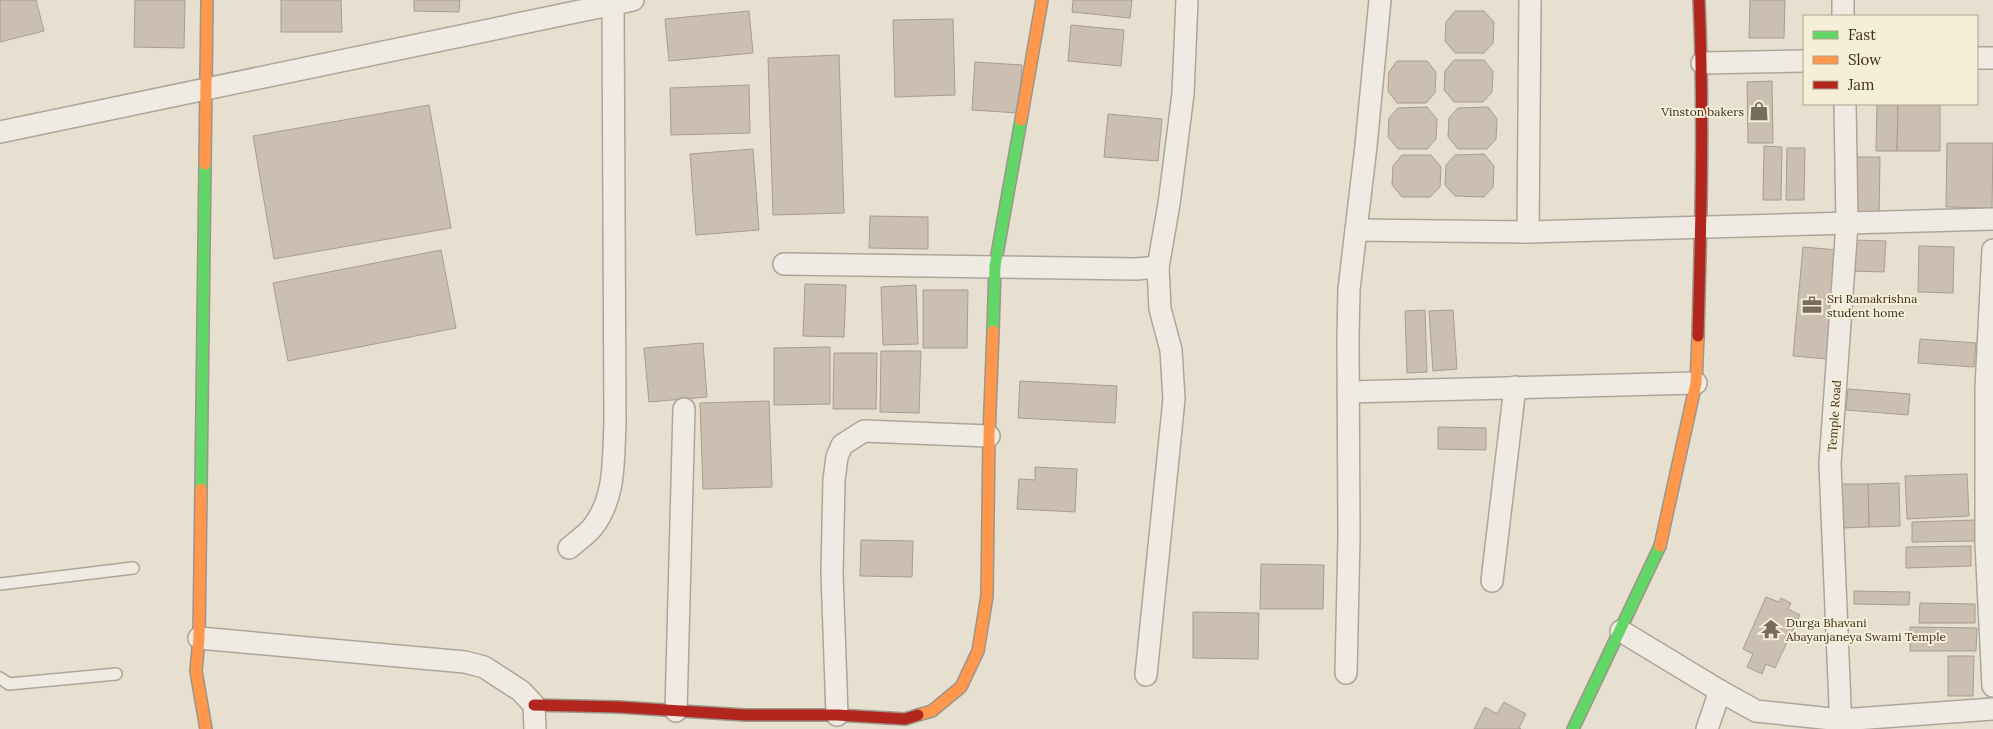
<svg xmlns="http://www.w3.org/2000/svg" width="1993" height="729" font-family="Lora,serif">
<rect width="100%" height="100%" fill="#e7e0d1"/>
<g fill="#cbbfb2" stroke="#a89c90">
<polygon points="0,0 36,0 44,31 0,42"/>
<polygon points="135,0 185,0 184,48 134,47"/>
<polygon points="281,0 341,0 342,32 281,32"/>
<polygon points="414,0 460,0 459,12 414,11"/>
<polygon points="1073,0 1132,0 1130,18 1072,12"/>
<polygon points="1750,0 1785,0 1784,38 1749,38"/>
<polygon points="749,11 753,53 669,61 665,19"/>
<polygon points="1455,11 1484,11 1494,22 1493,43 1484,53 1455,53 1445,41 1446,22"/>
<polygon points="953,19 955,95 895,97 893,20"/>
<polygon points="1071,25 1124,30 1121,66 1068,61"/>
<polygon points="839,55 844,213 773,215 768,58"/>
<polygon points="1454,60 1484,60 1493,71 1492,92 1483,102 1454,102 1444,90 1445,71"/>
<polygon points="1397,61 1427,61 1436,72 1435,93 1426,103 1397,103 1388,91 1389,72"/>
<polygon points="975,62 1022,65 1019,113 972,110"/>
<polygon points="1772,81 1773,143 1748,143 1747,82"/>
<polygon points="749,85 750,133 671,135 670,88"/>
<polygon points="1877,104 1898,104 1897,151 1876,151"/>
<polygon points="1898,104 1940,104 1940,151 1897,151"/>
<polygon points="429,105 451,228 274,259 253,136"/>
<polygon points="1427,107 1437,119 1436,139 1427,149 1398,149 1388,137 1389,118 1398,108"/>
<polygon points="1488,107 1497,119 1496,139 1487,149 1458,149 1448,137 1449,118 1458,108"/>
<polygon points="1108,114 1162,119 1158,161 1104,157"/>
<polygon points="1947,143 1993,143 1992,208 1946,207"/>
<polygon points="1764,146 1782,147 1781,200 1763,200"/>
<polygon points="1787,148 1805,148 1804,200 1786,200"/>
<polygon points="753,149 759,230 696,235 690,154"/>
<polygon points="1484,154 1494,166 1493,187 1484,197 1455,196 1445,185 1446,165 1455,155"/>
<polygon points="1402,155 1431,155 1441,167 1440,187 1430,197 1402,197 1392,185 1393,166"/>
<polygon points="1856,157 1880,157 1879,218 1855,218"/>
<polygon points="870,216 928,217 928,249 869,248"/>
<polygon points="1853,240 1886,241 1884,272 1852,271"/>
<polygon points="1919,246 1954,247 1953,293 1918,292"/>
<polygon points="1803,247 1838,250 1828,359 1793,356"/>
<polygon points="441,250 456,328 288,361 273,283"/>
<polygon points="805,284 846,285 844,337 803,336"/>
<polygon points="916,285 918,344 883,345 881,287"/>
<polygon points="923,290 968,290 967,348 923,348"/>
<polygon points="1425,310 1427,372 1407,373 1405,311"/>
<polygon points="1453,310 1457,369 1433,371 1429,311"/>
<polygon points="1920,339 1976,343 1974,367 1918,363"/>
<polygon points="703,343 707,397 649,402 644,348"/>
<polygon points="830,347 830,404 774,405 774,348"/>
<polygon points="881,351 921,351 919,413 880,412"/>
<polygon points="834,353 877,353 876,409 833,409"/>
<polygon points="1020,381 1117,386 1115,423 1018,418"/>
<polygon points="1848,389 1910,394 1908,415 1846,410"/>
<polygon points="769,401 772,487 703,489 700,403"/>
<polygon points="1438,427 1486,428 1486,450 1438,449"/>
<polygon points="1035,467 1077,469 1075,512 1017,509 1019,479 1035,480"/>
<polygon points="1967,474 1969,516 1907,519 1905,476"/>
<polygon points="1899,483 1900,526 1869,527 1868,484"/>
<polygon points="1842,484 1868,484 1869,527 1843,528"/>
<polygon points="1977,520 1977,541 1912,542 1912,522"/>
<polygon points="861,540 913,541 912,577 860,576"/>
<polygon points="1971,546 1971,566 1906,568 1906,547"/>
<polygon points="1261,564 1324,565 1323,609 1260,609"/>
<polygon points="1854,591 1910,592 1909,605 1854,604"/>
<polygon points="1766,597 1779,602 1781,598 1791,603 1788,609 1800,615 1775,668 1766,664 1762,674 1747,667 1753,654 1743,649"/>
<polygon points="1920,603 1975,604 1975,623 1919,623"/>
<polygon points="1193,612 1259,613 1258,659 1193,658"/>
<polygon points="1910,627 1977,628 1976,651 1910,651"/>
<polygon points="1948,656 1974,656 1973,696 1948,696"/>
<polygon points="1504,702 1526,714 1519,728 1521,729 1474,729 1485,707 1497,714"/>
</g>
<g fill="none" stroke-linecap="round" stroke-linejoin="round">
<defs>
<g id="lane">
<polyline points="0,584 133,568"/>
<polyline points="0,678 9,684 116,674"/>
</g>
<g id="street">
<polyline points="1530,0 1528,232 1993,219"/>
<polyline points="1843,0 1843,16"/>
<polyline points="1977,58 1993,58"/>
<polyline points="1702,63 1804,61"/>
<polyline points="0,132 633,0"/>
<polyline points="1356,230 1528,232"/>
<polyline points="1993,250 1986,388 1986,543 1993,686"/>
<polyline points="784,264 1136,269 1158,267 1169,204 1183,94 1187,0"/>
<polyline points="1348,392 1696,383"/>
<path d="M 569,548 C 576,542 586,535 592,528 C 616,498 613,460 615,424 L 613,4"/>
<polyline points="1492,581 1515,387"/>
<polyline points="1621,631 1720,691"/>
<polyline points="199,638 465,662 484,667 521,691 534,705 535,729"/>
<polyline points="1346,673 1349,537 1348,338 1349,289 1366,146 1380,0"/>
<polyline points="1146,675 1174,399 1171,350 1160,309 1158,267"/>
<polyline points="676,711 684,409"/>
<polyline points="837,715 832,573 834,480 837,457 842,445 864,431 989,436"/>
<polyline points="1707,729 1720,691 1756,711 1841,720 1993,709"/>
<polyline points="1841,729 1830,464 1847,224 1845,104"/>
</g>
<g id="fast">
<polyline points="993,331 995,266 1021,120"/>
<polyline points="201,489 205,164"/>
<polyline points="1573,729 1660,546"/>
</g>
<g id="slow">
<polyline points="1021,120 1042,0"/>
<polyline points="205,164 207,0"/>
<polyline points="201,489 199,638 196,671 206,729"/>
<polyline points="1660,546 1696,383 1698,336"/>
<polyline points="918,715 932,711 961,687 978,651 987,596 989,436 993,331"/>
</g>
<g id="jam">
<path d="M 1698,336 C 1701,224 1704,112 1699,0"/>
<polyline points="534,705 618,707 745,715 837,715 905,719 918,715"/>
</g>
</defs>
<use href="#lane" stroke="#ada599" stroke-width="14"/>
<use href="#street" stroke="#ada599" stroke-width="24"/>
<use href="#fast" stroke="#9c958a" stroke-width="14"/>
<use href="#slow" stroke="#9c958a" stroke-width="14"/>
<use href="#jam" stroke="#9c958a" stroke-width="14"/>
<use href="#lane" stroke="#efebe3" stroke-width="11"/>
<use href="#street" stroke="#efebe3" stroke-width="21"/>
<use href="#fast" stroke="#63d668" stroke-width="11"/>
<use href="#slow" stroke="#ff974d" stroke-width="11"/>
<use href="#jam" stroke="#b3261e" stroke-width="11"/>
</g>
<defs>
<symbol id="shop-bare" viewBox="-9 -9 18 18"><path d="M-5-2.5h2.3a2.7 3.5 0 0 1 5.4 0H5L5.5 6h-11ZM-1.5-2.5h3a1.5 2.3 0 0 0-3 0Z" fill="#786c5e" stroke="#f7eed8" stroke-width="2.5" paint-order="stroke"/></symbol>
<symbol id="office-bare" viewBox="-9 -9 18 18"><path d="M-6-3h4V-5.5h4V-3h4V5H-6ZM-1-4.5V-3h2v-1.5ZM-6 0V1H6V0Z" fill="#786c5e" stroke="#f7eed8" stroke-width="2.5" paint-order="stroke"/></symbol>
<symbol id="temple-bare" viewBox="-9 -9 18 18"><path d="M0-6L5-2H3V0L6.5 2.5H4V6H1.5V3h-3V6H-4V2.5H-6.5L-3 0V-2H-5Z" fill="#786c5e" stroke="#f7eed8" stroke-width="2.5" paint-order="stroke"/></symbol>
</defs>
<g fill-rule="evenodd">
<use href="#shop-bare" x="1745" y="97" width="28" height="28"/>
<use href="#office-bare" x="1798" y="291" width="28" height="28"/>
<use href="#temple-bare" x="1757" y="615" width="28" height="28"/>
</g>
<g text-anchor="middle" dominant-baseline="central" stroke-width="4" stroke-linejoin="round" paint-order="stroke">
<g font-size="12" fill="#3d2e20" stroke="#f7eed8" text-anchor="start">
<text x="1744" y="111" text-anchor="end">Vinston bakers</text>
<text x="1827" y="298">Sri Ramakrishna<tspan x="1827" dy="14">student home</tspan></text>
<text x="1786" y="622">Durga Bhavani<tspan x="1786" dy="14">Abayanjaneya Swami Temple</tspan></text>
</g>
<g font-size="12" fill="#3d2e20" stroke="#f7eed8">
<text transform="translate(1834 416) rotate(-86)">Temple Road</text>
</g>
</g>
<rect x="1803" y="15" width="175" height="90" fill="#f7eed8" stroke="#ada18e"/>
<rect x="1813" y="31" width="25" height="8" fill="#63d668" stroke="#ada18e"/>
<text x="1848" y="40" font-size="15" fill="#3d2e20">Fast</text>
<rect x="1813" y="56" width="25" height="8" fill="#ff974d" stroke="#ada18e"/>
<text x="1848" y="65" font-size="15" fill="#3d2e20">Slow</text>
<rect x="1813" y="81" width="25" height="8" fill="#b3261e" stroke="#ada18e"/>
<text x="1848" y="90" font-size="15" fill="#3d2e20">Jam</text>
</svg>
